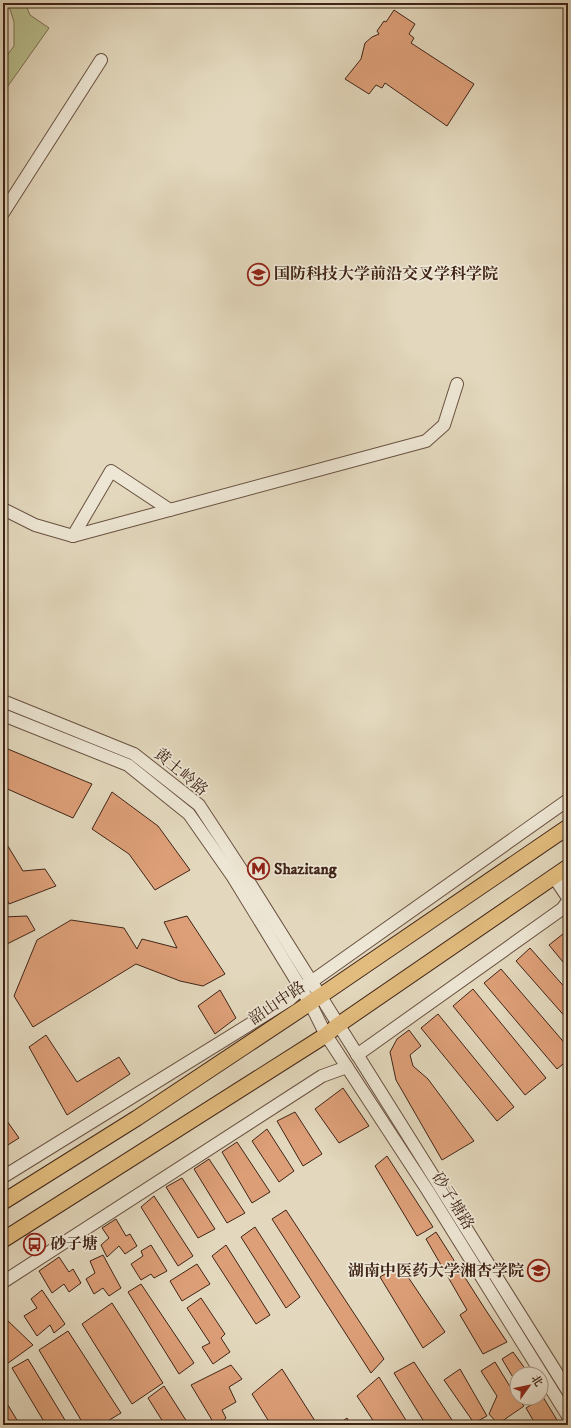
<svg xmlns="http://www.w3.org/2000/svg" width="571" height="1428" font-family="'IM FELL DW Pica','Noto Serif SC',serif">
<rect width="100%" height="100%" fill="#e3d8bd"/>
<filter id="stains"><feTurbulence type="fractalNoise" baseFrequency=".005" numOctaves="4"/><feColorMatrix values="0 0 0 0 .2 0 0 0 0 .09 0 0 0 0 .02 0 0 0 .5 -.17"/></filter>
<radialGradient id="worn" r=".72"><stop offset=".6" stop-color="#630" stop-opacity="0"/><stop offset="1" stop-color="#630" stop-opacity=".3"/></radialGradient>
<polygon fill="#b8be8e" stroke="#7c7152" points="8,3 25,3 30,15 49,28 3,93 3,61 14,46 14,22"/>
<g fill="#dd9f78" stroke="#402417">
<polygon points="394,10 415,24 409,34 414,38 411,43 474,84 447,126 385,83 382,88 376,85 369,94 345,79 361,59 365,43 372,37 379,34 377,31 384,21 386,22"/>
<polygon points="3,747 92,784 73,818 3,787"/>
<polygon points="112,792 158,826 190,870 155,890 129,854 92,829"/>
<polygon points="3,838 23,871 45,869 56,886 9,904 3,892"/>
<polygon points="27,916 35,930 3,946 3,917"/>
<polygon points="187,916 225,974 203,986 180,981 136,964 33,1027 14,996 37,940 71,920 124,928 137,949 142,939 177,948 164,922"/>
<polygon points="568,930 568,968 549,945"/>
<polygon points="530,948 568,991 568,1020 516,961"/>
<polygon points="501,969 568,1047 568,1060 557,1069 484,983"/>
<polygon points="473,989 546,1078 525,1095 453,1006"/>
<polygon points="220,990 236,1018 215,1034 198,1006"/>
<polygon points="438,1014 514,1107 497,1121 421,1028"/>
<polygon points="409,1030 421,1046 410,1055 413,1066 428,1079 474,1141 442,1160 396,1080 390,1052 397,1039"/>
<polygon points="46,1035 77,1082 119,1057 130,1074 67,1115 29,1047"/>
<polygon points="343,1088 369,1126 339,1143 315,1109"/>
<polygon points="295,1112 322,1154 303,1166 277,1121"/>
<polygon points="7,1121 19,1138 3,1148 3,1124"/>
<polygon points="267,1129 294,1171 279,1182 252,1141"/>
<polygon points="237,1142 270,1192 252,1203 222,1152"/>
<polygon points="387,1156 433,1227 417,1236 375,1166"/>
<polygon points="209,1159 245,1213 227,1223 194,1169"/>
<polygon points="182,1178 215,1229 198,1238 166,1187"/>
<polygon points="154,1196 193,1256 178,1266 141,1207"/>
<polygon points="286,1210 384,1359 371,1373 272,1219"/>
<polygon points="116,1219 126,1236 130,1234 137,1246 125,1254 119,1246 107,1257 101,1245 109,1238 102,1228"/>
<polygon points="255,1227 300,1297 286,1308 241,1237"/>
<polygon points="436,1232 485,1309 507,1342 483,1354 460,1315 467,1310 426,1239"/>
<polygon points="151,1245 167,1271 154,1278 151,1274 141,1280 131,1264 143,1256 141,1251"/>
<polygon points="226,1245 270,1315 256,1324 212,1256"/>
<polygon points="103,1255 121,1288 109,1296 103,1288 94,1294 86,1279 95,1273 90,1261"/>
<polygon points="59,1257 69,1272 73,1269 81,1283 69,1292 64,1284 52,1293 39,1271"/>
<polygon points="197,1264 210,1284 182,1301 170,1281"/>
<polygon points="400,1265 445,1332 423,1348 380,1277"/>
<polygon points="141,1284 194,1363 179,1374 128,1292"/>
<polygon points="42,1290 65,1324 54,1333 50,1325 37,1336 24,1316 37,1308 31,1299"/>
<polygon points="201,1298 225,1334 221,1338 230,1352 213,1364 202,1347 210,1343 187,1308"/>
<polygon points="112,1303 163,1383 132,1404 82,1324"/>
<polygon points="6,1319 33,1345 4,1366 3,1320"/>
<polygon points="68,1331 121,1413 101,1425 84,1425 39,1350"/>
<polygon points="513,1352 529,1374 517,1374 517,1384 502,1359"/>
<polygon points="28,1359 68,1425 46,1425 12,1368"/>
<polygon points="414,1362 452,1420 445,1425 426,1425 394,1373"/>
<polygon points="495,1362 517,1398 524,1406 498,1424 489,1414 497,1396 481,1371"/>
<polygon points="231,1365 242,1379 229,1387 236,1402 222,1410 226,1418 218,1425 215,1425 191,1385"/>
<polygon points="282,1369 315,1421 309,1425 271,1425 252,1394"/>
<polygon points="460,1369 487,1416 474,1423 444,1380"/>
<polygon points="379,1377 409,1425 376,1425 357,1396"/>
<polygon points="164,1386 189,1425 165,1425 148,1398"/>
<polygon points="3,1397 20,1425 3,1425"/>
<polygon points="543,1397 560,1425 536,1425 526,1408"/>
<polygon points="347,1418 351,1425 338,1425"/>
<polygon points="130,1420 133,1425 122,1425"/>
<polygon points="512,1421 515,1425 505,1425"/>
</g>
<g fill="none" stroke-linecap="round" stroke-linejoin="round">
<defs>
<g id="minor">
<polyline points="3,213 101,60"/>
<polyline points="3,509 35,525 73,536 426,441 444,425 457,384"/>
<polyline points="73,536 111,471 170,510"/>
<polyline points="3,701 134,754 199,805 239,866 568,1391"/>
<polyline points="3,715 128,765 189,814 233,877 310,1003 326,1035 428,1191 568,1416"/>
<polyline points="554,877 568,898"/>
<polyline points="357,1055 562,909 568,901"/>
<polyline points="3,1177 289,1000 301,989 568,800"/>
<polyline points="3,1282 322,1076 347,1067"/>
</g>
<g id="major">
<polyline points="3,1202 137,1118 310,1003 568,827"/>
<polyline points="3,1240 326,1035 338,1025 568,867"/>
</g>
</defs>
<use href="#minor" stroke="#695140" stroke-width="14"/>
<use href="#major" stroke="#402417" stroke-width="17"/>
<use href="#minor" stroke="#ede6d4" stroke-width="12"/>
<use href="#major" stroke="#e2bc7e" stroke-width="15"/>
</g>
<defs>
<symbol id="university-ring" viewBox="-11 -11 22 22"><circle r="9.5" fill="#ede6d4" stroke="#8f2418" stroke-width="1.5"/><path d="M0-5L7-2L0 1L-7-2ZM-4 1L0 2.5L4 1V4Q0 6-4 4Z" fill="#8f2418"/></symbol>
<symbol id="metro-ring" viewBox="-11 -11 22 22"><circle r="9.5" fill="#ede6d4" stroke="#8f2418" stroke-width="1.5"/><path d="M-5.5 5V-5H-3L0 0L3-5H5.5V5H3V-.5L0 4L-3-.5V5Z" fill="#8f2418"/></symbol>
<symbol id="bus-ring" viewBox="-11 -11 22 22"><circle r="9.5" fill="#ede6d4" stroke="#8f2418" stroke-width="1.5"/><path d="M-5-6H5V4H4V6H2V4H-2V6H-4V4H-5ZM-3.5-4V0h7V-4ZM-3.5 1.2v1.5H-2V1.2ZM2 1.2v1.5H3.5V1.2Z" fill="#8f2418"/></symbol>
</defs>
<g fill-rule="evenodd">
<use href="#university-ring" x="246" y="262" width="25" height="25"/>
<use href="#metro-ring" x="246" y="856" width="25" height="25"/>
<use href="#bus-ring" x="22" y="1232" width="25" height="25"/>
<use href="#university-ring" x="526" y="1258" width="25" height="25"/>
</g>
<g text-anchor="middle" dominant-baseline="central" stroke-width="3.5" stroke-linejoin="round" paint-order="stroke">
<g font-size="16" font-weight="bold" fill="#402417" stroke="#ede6d4" text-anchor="start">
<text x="274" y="274">国防科技大学前沿交叉学科学院</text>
<text x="274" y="869">Shazitang</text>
<text x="50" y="1244">砂子塘</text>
<text x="524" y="1271" text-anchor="end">湖南中医药大学湘杏学院</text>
</g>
<g font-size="16" fill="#402417" stroke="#ede6d4">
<text transform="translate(181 772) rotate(40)">黄土岭路</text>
<text transform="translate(277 1003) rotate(-34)">韶山中路</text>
<text transform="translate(453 1201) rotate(58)">砂子塘路</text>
</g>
</g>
<rect width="571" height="1428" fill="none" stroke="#e3d8bd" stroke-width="16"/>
<rect x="4" y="4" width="563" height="1420" fill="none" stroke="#402417" stroke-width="2"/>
<rect x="8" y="8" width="555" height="1412" fill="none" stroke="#402417"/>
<g transform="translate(529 1386) rotate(57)"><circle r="19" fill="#ede6d4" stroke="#a89888"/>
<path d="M0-3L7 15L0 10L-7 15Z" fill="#8f2418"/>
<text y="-6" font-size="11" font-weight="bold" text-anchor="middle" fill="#402417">北</text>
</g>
<rect width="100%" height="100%" filter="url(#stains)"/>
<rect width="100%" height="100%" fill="url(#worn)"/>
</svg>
